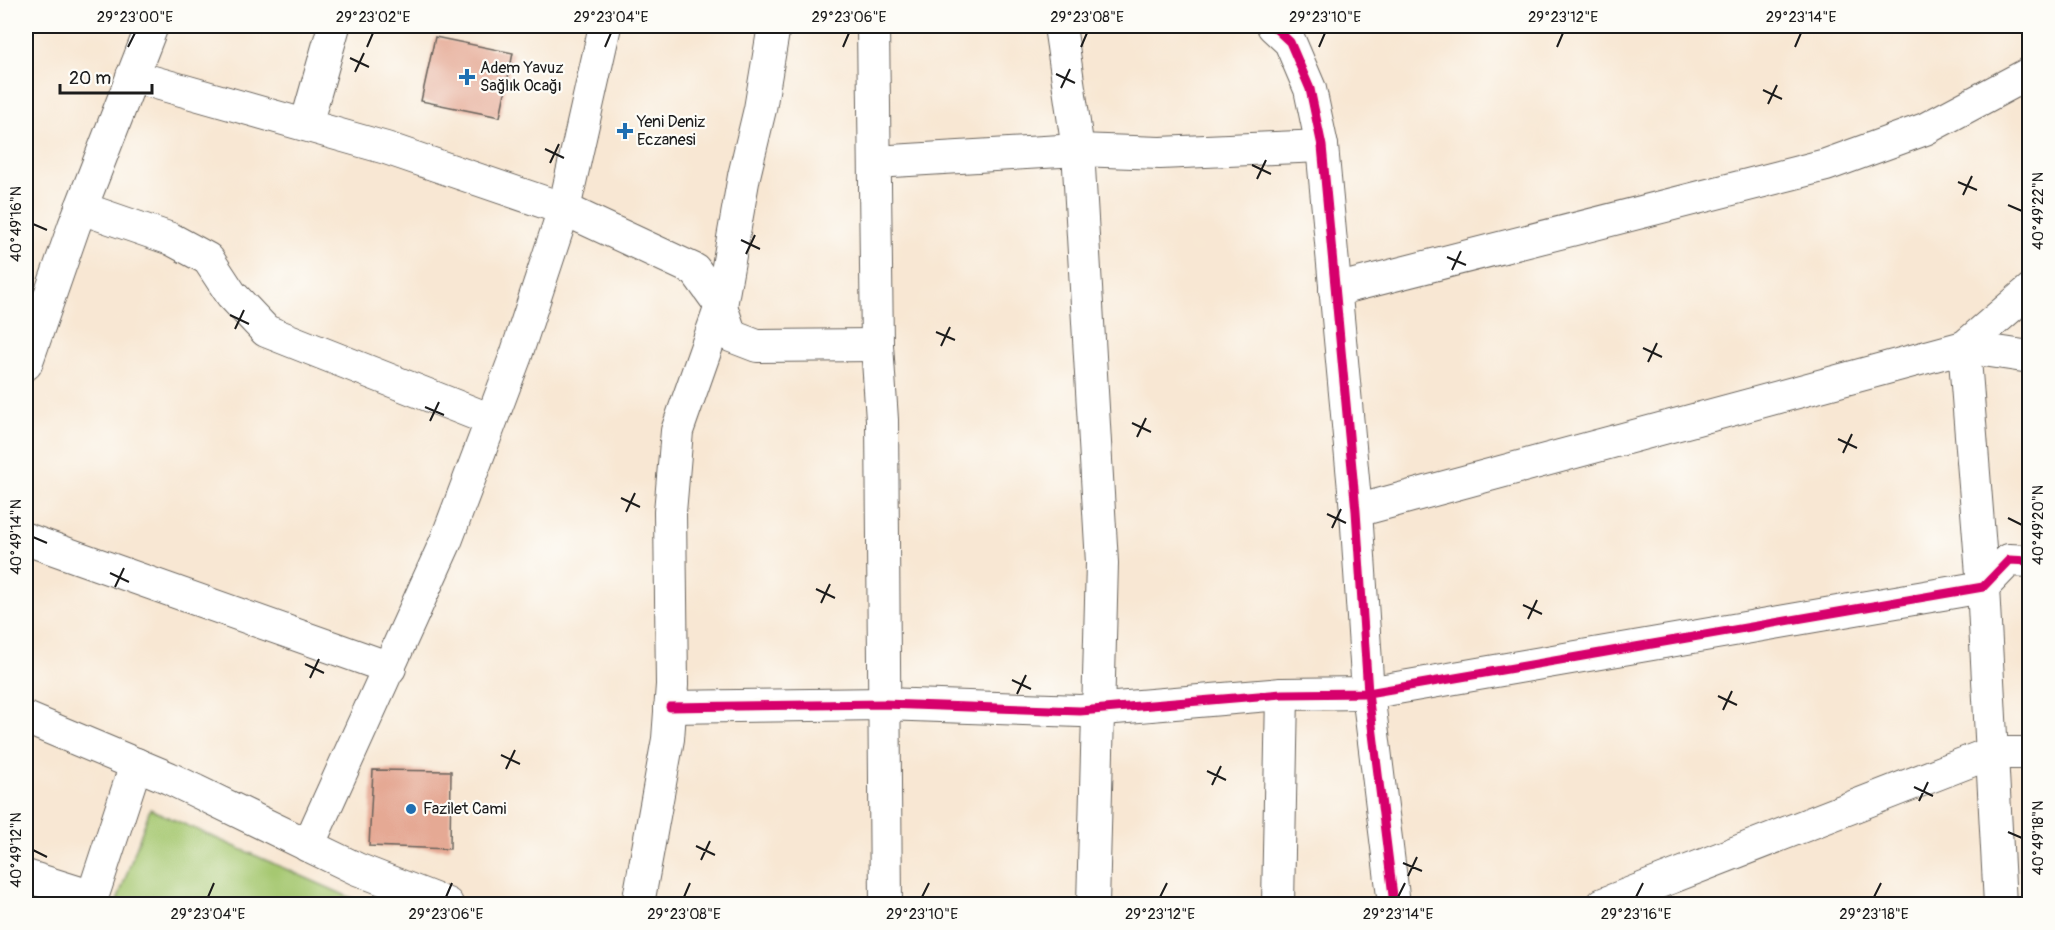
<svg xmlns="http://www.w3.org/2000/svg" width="2055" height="930" font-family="Pangolin,sans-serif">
<rect width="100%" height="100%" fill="#fdfcf7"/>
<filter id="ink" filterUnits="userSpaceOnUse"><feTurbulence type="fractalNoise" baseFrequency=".0167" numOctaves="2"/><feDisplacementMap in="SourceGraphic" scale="12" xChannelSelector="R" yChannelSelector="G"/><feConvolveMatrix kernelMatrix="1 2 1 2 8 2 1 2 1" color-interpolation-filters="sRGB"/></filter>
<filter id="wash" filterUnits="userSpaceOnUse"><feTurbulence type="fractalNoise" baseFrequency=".008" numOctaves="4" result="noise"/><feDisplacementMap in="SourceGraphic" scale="24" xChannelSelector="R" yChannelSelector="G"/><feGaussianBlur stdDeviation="1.35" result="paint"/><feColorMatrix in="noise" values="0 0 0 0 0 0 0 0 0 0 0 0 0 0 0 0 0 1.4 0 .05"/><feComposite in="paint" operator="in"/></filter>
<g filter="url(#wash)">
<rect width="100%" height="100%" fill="#f8e7d3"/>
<polygon fill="#a6c871" stroke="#617246" stroke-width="1.5" points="150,809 365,904 116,904"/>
<g id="blocks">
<g fill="#e5a994">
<polygon points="435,37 513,53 500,117 421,101"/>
<polygon points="373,770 451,771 450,849 369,846"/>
</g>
</g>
</g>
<g filter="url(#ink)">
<use href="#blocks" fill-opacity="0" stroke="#69635c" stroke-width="1.5"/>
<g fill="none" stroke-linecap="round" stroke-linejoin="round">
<defs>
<g id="minor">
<polyline points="873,26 877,345 882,420 886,904"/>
<polyline points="1060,26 1078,150 1102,563 1093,904"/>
<polyline points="1273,26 1290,42 1310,89 1322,146 1356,511 1368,693 1394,904"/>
<polyline points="132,76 386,148 564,209 695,270 721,306 731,336 757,346 877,345"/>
<polyline points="306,125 334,26"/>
<polyline points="875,162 1078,150 1160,153 1322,146"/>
<polyline points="81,208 171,239 208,259 231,294 266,331 491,420"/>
<polyline points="1335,290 1826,165 1925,129 2030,73"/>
<polyline points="26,364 74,226 152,26"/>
<polyline points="1356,511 1964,347 2030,357"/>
<polyline points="26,539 390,668"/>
<polyline points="670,707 884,704 1080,711 1282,694 1368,693 1983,587 2009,560 2030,561"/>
<polyline points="26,718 169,778 357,869 447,904"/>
<polyline points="308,846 446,541 516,355 564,209 605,26"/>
<polyline points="26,876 93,897"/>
<polyline points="90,904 136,764"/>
<polyline points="638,904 668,739 672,685 670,512 677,431 721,306 744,176 760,109 774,26"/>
<polyline points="1278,904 1282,694"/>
<polyline points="1603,904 1991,753 2030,753"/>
<polyline points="2000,904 1983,587 1964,347 2030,290"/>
</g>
</defs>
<use href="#minor" stroke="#69635c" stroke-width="34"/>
<use href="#minor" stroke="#fff" stroke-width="32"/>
<defs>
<g id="cycleway">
<polyline points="1273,26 1290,42 1310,89 1322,146 1356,511 1368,693 1394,904"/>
<polyline points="670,707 884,704 1080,711 1282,694 1368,693 1983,587 2009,560 2030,561"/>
</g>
</defs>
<use href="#cycleway" stroke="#fdfcf7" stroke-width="13"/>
<use href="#cycleway" stroke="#d6006c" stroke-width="9"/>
</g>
</g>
<path fill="none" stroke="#1c1c1c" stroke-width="2" d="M 128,47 L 135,33M 367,47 L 373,33M 605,47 L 611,33M 843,47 L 849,33M 1081,47 L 1087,33M 1319,47 L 1325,33M 1557,47 L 1563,33M 1795,47 L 1801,33M 350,58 L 369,67M 355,72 L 364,53M 1056,74 L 1075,83M 1061,88 L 1070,69M 1763,90 L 1782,99M 1768,104 L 1777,85M 545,149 L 564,158M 550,163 L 559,144M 1252,165 L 1271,174M 1257,179 L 1266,160M 1958,182 L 1977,190M 1963,195 L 1972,176M 2008,205 L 2022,211M 33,224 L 47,230M 741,240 L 760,249M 746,254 L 755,235M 1447,257 L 1466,265M 1452,270 L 1461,251M 230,315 L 249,324M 235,329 L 244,310M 936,332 L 955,340M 941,346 L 950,327M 1643,348 L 1662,357M 1648,362 L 1657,343M 425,407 L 444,415M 430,421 L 439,402M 1132,423 L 1151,432M 1137,437 L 1146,418M 1838,439 L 1857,448M 1843,453 L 1852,434M 621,498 L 640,507M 626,512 L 635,493M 1327,514 L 1346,523M 2008,518 L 2022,525M 1332,528 L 1341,509M 33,537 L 47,543M 110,573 L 129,582M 115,587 L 124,568M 816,589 L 835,598M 821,603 L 830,584M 1523,605 L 1542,614M 1528,619 L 1537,600M 305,664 L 324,673M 310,678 L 319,659M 1012,680 L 1031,689M 1017,694 L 1026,675M 1718,696 L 1737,705M 1723,710 L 1732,691M 501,755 L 520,764M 506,769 L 515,750M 1207,771 L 1226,780M 1212,785 L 1221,766M 1914,787 L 1933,796M 1919,801 L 1928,782M 2008,832 L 2022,838M 696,846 L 715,855M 33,850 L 47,857M 701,860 L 710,841M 1403,863 L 1422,871M 1408,876 L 1417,857M 208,897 L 214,883M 446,897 L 452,883M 684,897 L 690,883M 922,897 L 929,883M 1160,897 L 1167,883M 1398,897 L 1405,883M 1636,897 L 1643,883M 1874,897 L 1881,883"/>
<g fill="#1f6fb2" stroke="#fdfcf7" stroke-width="2">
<path d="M464 68h6v6h6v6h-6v6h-6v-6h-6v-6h6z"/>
<path d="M622 122h6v6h6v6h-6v6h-6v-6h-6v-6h6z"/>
<circle cx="411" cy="809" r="6"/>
</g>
<g text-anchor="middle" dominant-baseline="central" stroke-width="4.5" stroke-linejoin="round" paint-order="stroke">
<g font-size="16" fill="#1c1c1c" stroke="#fdfcf7" text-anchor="start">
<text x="480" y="68">Adem Yavuz<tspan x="480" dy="18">Sağlık Ocağı</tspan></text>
<text x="637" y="122">Yeni Deniz<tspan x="637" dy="18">Eczanesi</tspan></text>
<text x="423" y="809">Fazilet Cami</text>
</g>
</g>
<rect width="2055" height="930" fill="none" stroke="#fdfcf7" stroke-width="66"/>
<path d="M60 84v9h92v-9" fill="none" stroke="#1c1c1c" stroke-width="3"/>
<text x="69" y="84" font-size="18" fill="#1c1c1c" stroke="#fdfcf7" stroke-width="4.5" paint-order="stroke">20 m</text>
<rect x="33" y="33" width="1989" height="864" fill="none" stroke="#1c1c1c" stroke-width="2"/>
<g font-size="15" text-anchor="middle" fill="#1c1c1c">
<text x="135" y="22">29°23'00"E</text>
<text x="373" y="22">29°23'02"E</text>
<text x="611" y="22">29°23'04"E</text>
<text x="849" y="22">29°23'06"E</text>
<text x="1087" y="22">29°23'08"E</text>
<text x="1325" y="22">29°23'10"E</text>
<text x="1563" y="22">29°23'12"E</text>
<text x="1801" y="22">29°23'14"E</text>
<text transform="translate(2038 211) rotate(-90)" y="5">40°49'22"N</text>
<text transform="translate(16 224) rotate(-90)" y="5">40°49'16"N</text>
<text transform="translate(2038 525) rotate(-90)" y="5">40°49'20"N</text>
<text transform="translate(16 537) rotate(-90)" y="5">40°49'14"N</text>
<text transform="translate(2038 838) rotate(-90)" y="5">40°49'18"N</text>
<text transform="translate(16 850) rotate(-90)" y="5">40°49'12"N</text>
<text x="208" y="919">29°23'04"E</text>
<text x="446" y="919">29°23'06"E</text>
<text x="684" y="919">29°23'08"E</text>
<text x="922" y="919">29°23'10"E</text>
<text x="1160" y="919">29°23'12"E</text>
<text x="1398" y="919">29°23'14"E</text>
<text x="1636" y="919">29°23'16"E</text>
<text x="1874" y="919">29°23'18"E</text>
</g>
</svg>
